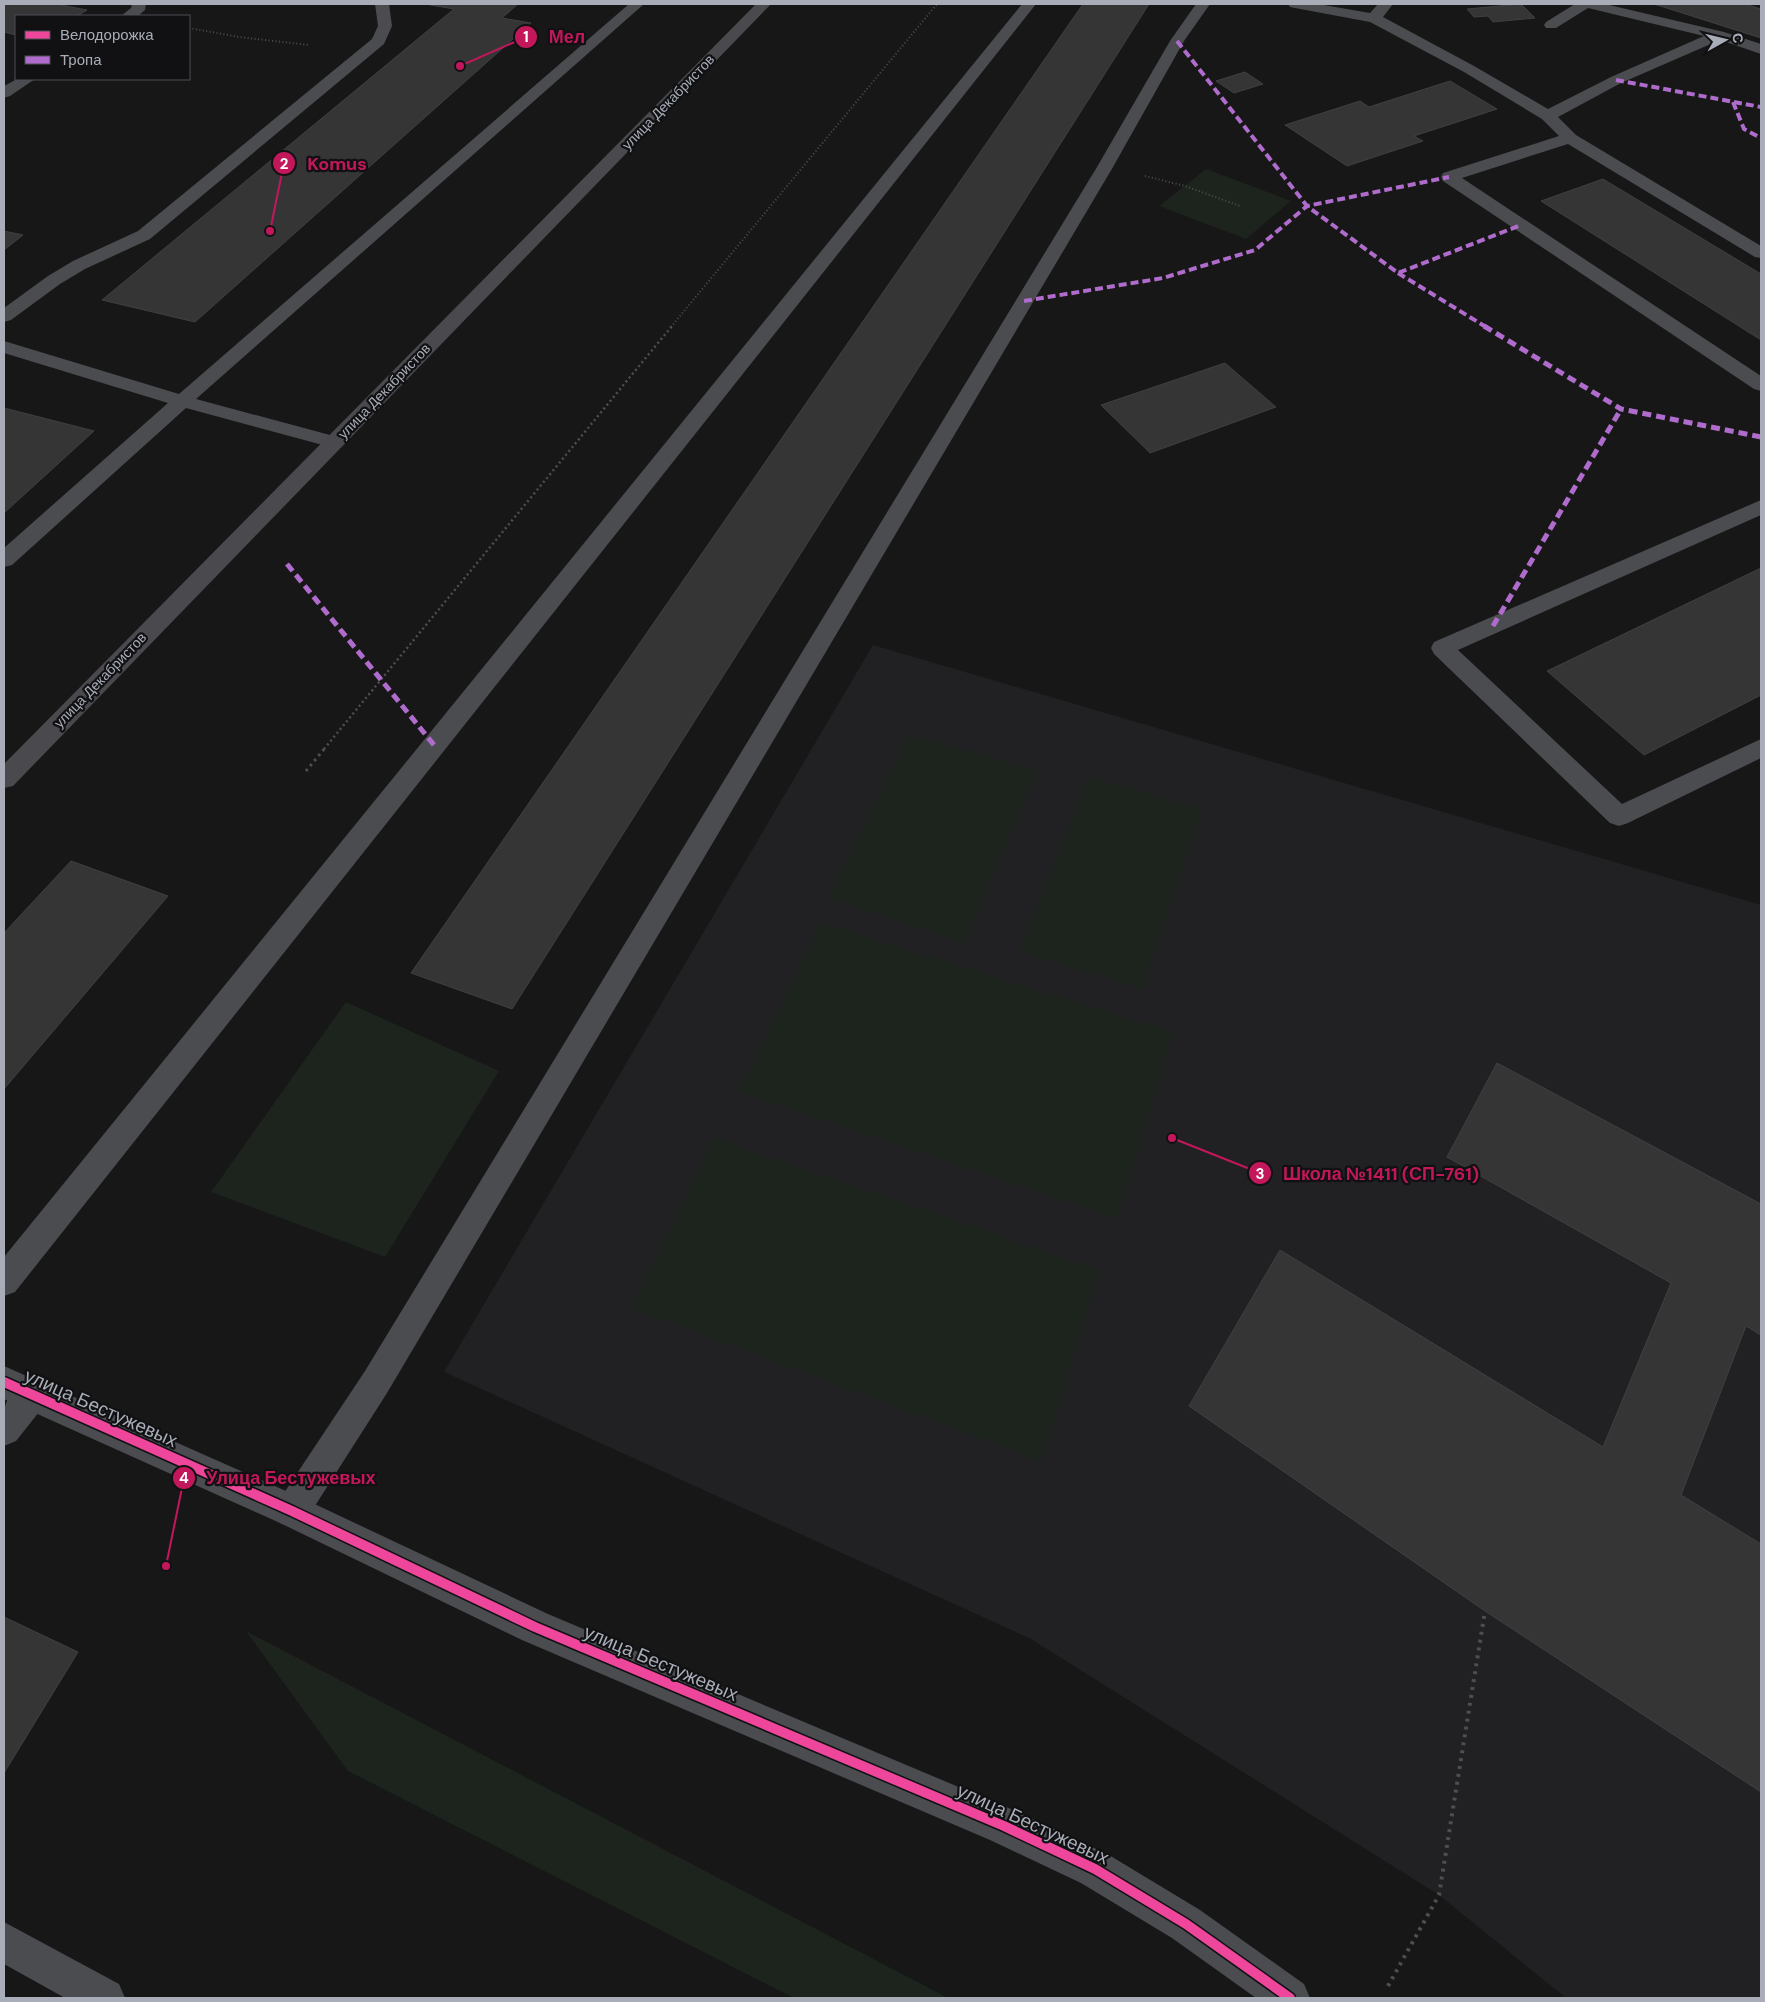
<svg xmlns="http://www.w3.org/2000/svg" width="1765" height="2002" font-family="'DM Sans',sans-serif">
<rect width="100%" height="100%" fill="#171717"/>
<polygon fill="#212123" points="873,645 1761,905 1761,1998 1566,1998 1439,1895 1031,1639 444,1372"/>
<g fill="#1d241e">
<polygon points="1206,169 1291,201 1246,239 1159,206"/>
<polygon points="910,735 1037,770 964,942 828,899"/>
<polygon points="1089,777 1202,809 1141,989 1020,951"/>
<polygon points="821,923 1173,1032 1117,1219 739,1092"/>
<polygon points="346,1002 499,1071 385,1257 211,1192"/>
<polygon points="714,1138 1099,1270 1042,1461 632,1308"/>
<polygon points="246,1631 948,1998 794,1998 348,1771"/>
</g>
<g fill="#353536" stroke="#3f4043">
<polygon points="4,4 56,4 87,10 77,16 16,16 16,35 4,32"/>
<polygon points="425,4 518,4 502,18 531,23 195,322 102,300 454,9"/>
<polygon points="1083,4 1149,4 512,1009 411,973"/>
<polygon points="1521,4 1535,18 1493,22 1488,16 1474,17 1467,9"/>
<polygon points="1654,4 1745,4 1761,9 1761,38"/>
<polygon points="1245,72 1263,84 1234,93 1216,81"/>
<polygon points="1450,81 1497,109 1414,136 1423,141 1347,166 1285,125 1360,101 1369,107"/>
<polygon points="1603,179 1761,274 1761,340 1541,201"/>
<polygon points="4,231 23,235 4,250"/>
<polygon points="1225,363 1276,407 1150,453 1101,405"/>
<polygon points="4,408 94,431 4,513"/>
<polygon points="1761,568 1761,695 1644,755 1547,671"/>
<polygon points="71,861 168,896 4,1089 4,933"/>
<polygon points="1497,1063 1761,1204 1761,1335 1746,1326 1681,1495 1761,1544 1761,1792 1485,1611 1189,1406 1280,1250 1603,1447 1671,1283 1447,1157"/>
<polygon points="4,1617 78,1652 4,1773"/>
</g>
<g fill="none" stroke-linecap="round" stroke-linejoin="round">
<g stroke="#4d4e52" stroke-width="2" stroke-dasharray="1 2.5" stroke-linecap="butt">
<polyline points="189,28 239,37 309,45"/>
<polyline points="1145,176 1185,186 1240,206"/>
<polyline points="671,327 937,4"/>
</g>
<polyline stroke="#4d4e52" stroke-width="2.5" stroke-dasharray="2 3" stroke-linecap="butt" points="324,749 672,326"/>
<polyline stroke="#4d4e52" stroke-width="3" stroke-dasharray="2.5 4" stroke-linecap="butt" points="306,771 325,748"/>
<polyline stroke="#4d4e52" stroke-width="4" stroke-dasharray="3 5" stroke-linecap="butt" points="1388,1986 1439,1895 1485,1611"/>
<g fill="#4b4c50" fill-rule="evenodd">
<polygon points="132,4 146,4 145,10 138,16 121,16 131,8"/>
<polygon points="375,4 389,4 392,26 384,44 150,239 85,269 60,284 11,320 4,322 4,308 48,276 73,261 138,231 372,39 378,26"/>
<polygon points="629,4 644,4 196,399 341,438 344,442 341,446 334,448 186,408 12,565 4,567 4,548 168,403 4,353 4,341 179,394"/>
<polygon points="1022,4 1036,4 15,1292 4,1296 4,1257"/>
<polygon points="1196,4 1210,4 1184,41 1113,167 387,1393 304,1523 292,1528 280,1523 275,1511 280,1499 365,1371 1097,167 1170,41"/>
<polygon points="1288,4 1318,4 1370,13 1378,4 1393,4 1383,17 1474,66 1548,109 1611,77 1704,36 1588,8 1556,28 1546,28 1544,25 1546,22 1575,4 1605,4 1724,32 1761,44 1761,54 1720,40 1621,83 1558,117 1576,135 1761,246 1761,258 1755,257 1568,144 1462,178 1761,376 1761,391 1754,389 1443,181 1441,177 1443,173 1559,136 1542,119 1464,72 1370,22 1295,8 1290,7"/>
<polygon points="17,79 35,79 10,96 4,98 4,86"/>
<polygon points="1761,500 1761,515 1458,650 1622,804 1761,739 1761,758 1628,823 1619,826 1610,823 1434,654 1431,648 1434,642"/>
<path d="M 31,1379 L 43,1383 L 47,1395 L 43,1407 L 16,1441 L 4,1446 C 2,1416 0,1392 31,1379 Z"/>
<polygon points="4,1922 119,1984 125,1998 65,1998 4,1964"/>
</g>
<polygon fill="#4b4c50" fill-rule="evenodd" points="4,1366 304,1499 548,1614 1018,1812 1109,1855 1200,1910 1304,1984 1310,1998 1256,1998 1172,1938 1081,1883 990,1840 522,1640 280,1523 4,1399"/>
<polygon fill="#4a4a4e" fill-rule="evenodd" points="756,4 771,4 13,786 4,788 4,764"/>
<g stroke="#b06ccc" stroke-width="4" stroke-dasharray="8 4" stroke-linecap="butt">
<polyline points="1177,41 1307,206 1398,273 1521,225"/>
<polyline points="1616,80 1761,107"/>
<polyline points="1733,102 1744,129 1761,138"/>
<polyline points="1398,273 1486,327"/>
<polyline points="1024,301 1163,278 1255,250 1307,206 1449,177"/>
</g>
<g stroke="#b06ccc" stroke-width="5" stroke-dasharray="9 5" stroke-linecap="butt">
<polyline points="1484,326 1621,409 1761,437"/>
<polyline points="287,564 434,745"/>
<polyline points="1493,626 1621,409"/>
</g>
<defs>
<polyline id="cycleway" points="4,1382 292,1511 535,1627 1004,1826 1095,1869 1186,1924 1290,1998"/>
</defs>
<use href="#cycleway" stroke="#111113" stroke-width="13"/>
<use href="#cycleway" stroke="#ed469a" stroke-width="10"/>
</g>
<g text-anchor="middle" dominant-baseline="central" stroke-width="4.5" stroke-linejoin="round" paint-order="stroke">
<g font-size="14" fill="#a8adb8" stroke="#111113">
<text transform="translate(668 102) rotate(-46)">улица Декабристов</text>
<text transform="translate(384 391) rotate(-46)">улица Декабристов</text>
<text transform="translate(100 680) rotate(-46)">улица Декабристов</text>
</g>
<g font-size="19" fill="#a8adb8" stroke="#111113">
<text transform="translate(101 1408) rotate(24)">улица Бестужевых</text>
<text transform="translate(661 1663) rotate(23)">улица Бестужевых</text>
<text transform="translate(1033 1824) rotate(25)">улица Бестужевых</text>
</g>
</g>
<path fill="none" stroke="#c2185b" stroke-width="2" d="M460 66L526 37M270 231L284 163M1172 1138L1260 1173M166 1566L184 1478"/>
<g fill="#c2185b" stroke="#111113" stroke-width="2">
<circle cx="460" cy="66" r="5"/>
<circle cx="270" cy="231" r="5"/>
<circle cx="1172" cy="1138" r="5"/>
<circle cx="166" cy="1566" r="5"/>
<circle cx="526" cy="37" r="12"/>
<circle cx="284" cy="163" r="12"/>
<circle cx="1260" cy="1173" r="12"/>
<circle cx="184" cy="1478" r="12"/>
</g>
<g font-size="15" text-anchor="middle" font-weight="bold" fill="#fff">
<text x="526" y="42">1</text>
<text x="284" y="169">2</text>
<text x="1260" y="1179">3</text>
<text x="184" y="1483">4</text>
</g>
<g font-size="18" text-anchor="middle" font-weight="bold" fill="#c2185b" stroke="#111113" stroke-width="4.5" stroke-linejoin="round" paint-order="stroke">
<text x="567" y="43">Мел</text>
<text x="337" y="170">Komus</text>
<text x="1381" y="1180">Школа №1411 (СП-761)</text>
<text x="291" y="1484">Улица Бестужевых</text>
</g>
<rect width="1765" height="2002" fill="none" stroke="#a8adb8" stroke-width="10"/>
<rect x="15" y="15" width="175" height="65" fill="#111113" stroke="#4d4f55"/>
<rect x="25" y="31" width="25" height="8" fill="#ed469a" stroke="#4d4f55"/>
<text x="60" y="40" font-size="15" fill="#a8adb8">Велодорожка</text>
<rect x="25" y="56" width="25" height="8" fill="#b06ccc" stroke="#4d4f55"/>
<text x="60" y="65" font-size="15" fill="#a8adb8">Тропа</text>
<g transform="translate(1725 40) rotate(82)" stroke="#111113" stroke-width="4" paint-order="stroke">
<path d="M0-4L9 19L0 12L-9 19Z" fill="#a8adb8"/>
<text y="-8" font-size="14" font-weight="bold" text-anchor="middle" fill="#a8adb8">С</text>
</g>
</svg>
